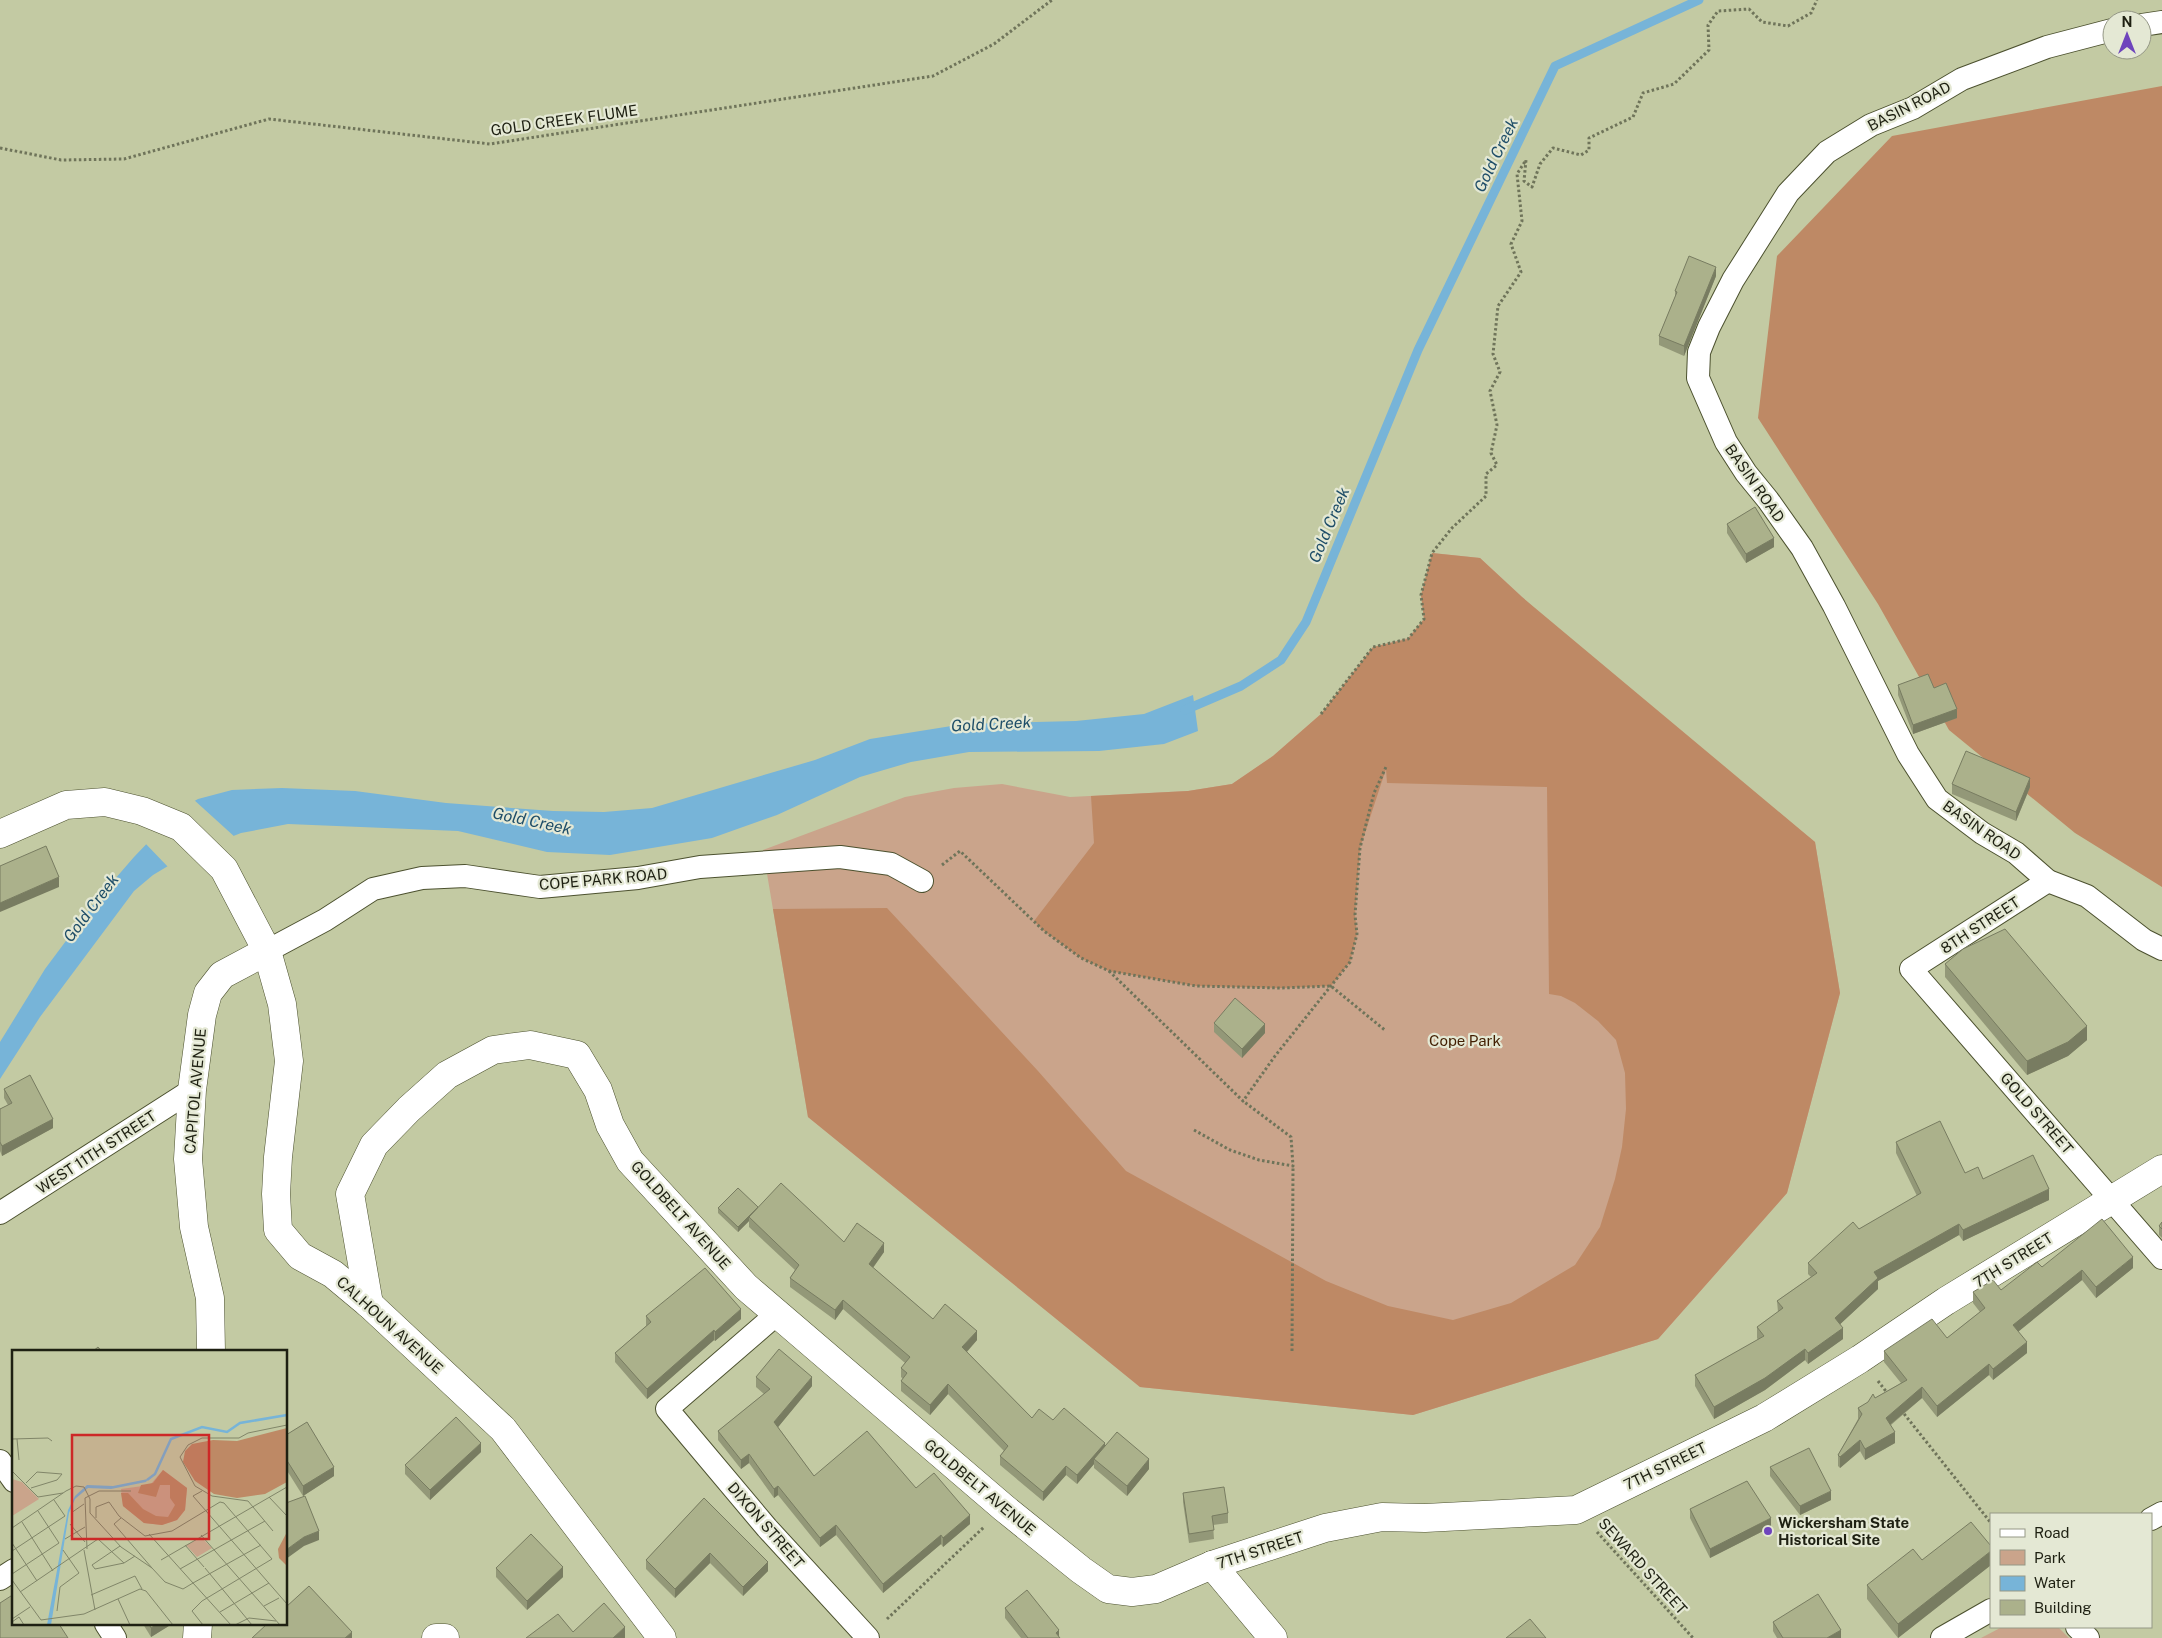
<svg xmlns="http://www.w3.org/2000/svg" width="2162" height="1638" font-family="'Public Sans',sans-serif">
<rect width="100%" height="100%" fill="#c3caa3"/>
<g fill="#caa48b">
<polygon points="1432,553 1480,558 1629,696 1815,842 1840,993 1787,1193 1658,1339 1413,1415 1140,1387 808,1117 763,850 905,797 954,788 1002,784 1070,797 1188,791 1232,784 1273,756 1321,714 1373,647 1408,638 1424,619 1421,595"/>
<polygon points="2002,1627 2058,1627 2069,1638 1981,1638"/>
</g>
<g fill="#be8965">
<polygon points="2162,86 2162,887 2075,833 1949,730 1878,604 1758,418 1777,256 1892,136"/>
<polygon points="1432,553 1480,558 1522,597 1815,842 1840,993 1787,1193 1658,1339 1413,1415 1140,1387 808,1117 773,909 887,908 1038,1071 1126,1171 1326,1281 1388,1306 1453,1320 1511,1303 1575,1265 1600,1227 1615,1179 1622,1147 1626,1109 1625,1073 1616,1040 1598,1021 1575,1003 1561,996 1549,994 1547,787 1387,783 1386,769 1360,848 1355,915 1357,934 1350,962 1331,986 1281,988 1196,986 1109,971 1081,958 1044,931 1034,921 1094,843 1091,796 1188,791 1232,784 1273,756 1321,714 1373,647 1408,639 1424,619 1421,595"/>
</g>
<polygon fill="#77b4d8" points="1193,695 1198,731 1164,744 1099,751 969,752 911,762 860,777 777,815 712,838 610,855 547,852 458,831 288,824 241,833 188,854 153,875 134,891 40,1017 0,1079 0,1042 45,969 95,902 134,857 179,810 198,799 232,790 282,788 355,791 446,803 553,811 604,812 652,808 815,760 870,739 964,724 1076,721 1144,714"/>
<polygon fill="#c3caa3" points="193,799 236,838 189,856 169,868 144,842 177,808"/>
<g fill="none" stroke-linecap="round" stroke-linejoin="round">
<polyline stroke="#77b4d8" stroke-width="9" points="1185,710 1241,686 1281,660 1306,622 1418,350 1555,66 1699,0"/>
<defs>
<g id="street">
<polyline points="2142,25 2162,22"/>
<polyline points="2112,30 2047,47 1962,79 1913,108 1871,125 1827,152 1788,193 1733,280 1709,327 1699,352 1698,378 1726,442 1746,473 1768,500 1802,548 1834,606 1908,754 1937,799 1982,833 2016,853 2048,881 2087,896 2144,940 2162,949"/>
<polyline points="2048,881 1911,969 2162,1258"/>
<polyline points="267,951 325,920 373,889 422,878 465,876 540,887 638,878 700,867 840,857 891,864 922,881"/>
<polyline points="0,1213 192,1090"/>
<polyline points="778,1313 667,1409 767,1528 868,1638"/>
<polyline points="0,1461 14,1481"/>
<polyline points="2151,1519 2162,1513"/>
<polyline points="0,1579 14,1570"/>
<polyline points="106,1624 115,1638"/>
<polyline points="2077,1627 2088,1638"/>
<polyline points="1942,1638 1991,1610"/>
</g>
<g id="secondary">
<polyline points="0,834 66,805 105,802 142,811 181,827 224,869 267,951 282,1004 289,1061 278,1157 276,1194 278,1230 300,1256 333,1274 369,1304 503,1429 662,1638"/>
<polyline points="369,1304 350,1194 374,1145 409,1109 447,1075 493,1050 530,1045 577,1055 598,1090 610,1125 630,1161 746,1287 1004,1508 1081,1570 1108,1589 1132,1592 1156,1589 1212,1565 1325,1528 1382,1517 1425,1518 1576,1510 1764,1418 1860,1359 1946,1301 2162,1169"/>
<polyline points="211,1352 210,1298 194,1227 188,1159 192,1090 202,1015 208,993 222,975 267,951"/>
<polyline points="1212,1565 1273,1638"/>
<polyline points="197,1638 198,1624"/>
<polyline points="436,1638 445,1638"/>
</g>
</defs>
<use href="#street" stroke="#4c512f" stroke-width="24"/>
<use href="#secondary" stroke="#4c512f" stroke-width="29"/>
<g stroke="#6f745a" stroke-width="3" stroke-dasharray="2.5 2.5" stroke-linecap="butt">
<polyline points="0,148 61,160 124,159 269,119 490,144 933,76 994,44 1052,0"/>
<polyline points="1321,714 1373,647 1408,639 1424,619 1421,595 1432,553 1452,528 1486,496 1486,474 1497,465 1491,453 1497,425 1490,391 1500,372 1493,354 1498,306 1521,272 1511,244 1522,221 1517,174 1526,160 1524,181 1532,187 1540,164 1553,148 1581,155 1589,150 1589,138 1633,117 1643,93 1674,84 1709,50 1708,25 1718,11 1749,9 1762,22 1788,26 1811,13 1817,0"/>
<polyline points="942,865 960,851 1044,931 1081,958 1109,971 1196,986 1281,988 1331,986 1386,1031"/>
<polyline points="1109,971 1243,1101 1275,1056 1350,962 1357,934 1355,915 1360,848 1374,793 1386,767"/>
<polyline points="1194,1130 1230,1150 1259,1160 1293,1166 1291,1137 1243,1101"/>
<polyline points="1292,1351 1293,1166"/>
<polyline points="1878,1381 1888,1394"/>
<polyline points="1901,1410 1991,1523"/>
<polyline points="1597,1532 1693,1638"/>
<polyline points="887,1619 984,1527"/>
</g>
<use href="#street" stroke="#fff" stroke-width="22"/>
<use href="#secondary" stroke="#fff" stroke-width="28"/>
</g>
<g fill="#939878">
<polygon points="1716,276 1684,356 1659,345 1659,336 1675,297 1675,291"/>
<polygon points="1727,524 1774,547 1746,563 1727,533"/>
<polygon points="1898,685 1934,688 1957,718 1913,734 1898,695"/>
<polygon points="1952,784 2030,787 2016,821 1952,794"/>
<polygon points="1945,964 2087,1040 2068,1056 2027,1075 1945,977"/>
<polygon points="1214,1023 1265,1033 1242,1058 1214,1032"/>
<polygon points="4,1089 53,1128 2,1156 0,1151 0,1109 8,1105 4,1098"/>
<polygon points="1896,1142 1965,1173 2049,1200 1963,1241 1959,1235 1878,1281 1878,1289 1840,1324 1843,1339 1808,1364 1805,1360 1765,1390 1714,1419 1695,1386 1695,1375 1758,1340 1757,1338 1757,1327 1778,1312 1777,1301 1811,1277 1808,1274 1808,1263 1859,1229 1917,1196 1896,1153"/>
<polygon points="718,1208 758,1208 844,1242 884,1252 873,1268 933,1319 977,1340 967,1352 1032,1418 1053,1420 1149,1469 1127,1496 1094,1468 1094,1464 1077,1484 1066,1475 1043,1501 1000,1465 1000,1456 1004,1451 948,1394 930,1415 901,1391 901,1381 903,1379 901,1377 901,1368 905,1363 843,1309 835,1320 790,1287 790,1278 795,1270 749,1227 749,1221 738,1232 718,1213"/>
<polygon points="2162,1222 2162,1238 2159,1235 2159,1226"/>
<polygon points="2042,1267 2133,1268 2096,1298 2082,1280 2018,1331 2027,1353 1993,1380 1989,1375 1937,1417 1922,1398 1891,1425 1895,1443 1865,1460 1860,1451 1840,1468 1838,1466 1838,1455 1858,1419 1858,1408 1901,1383 1884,1362 1884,1351 1947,1338 1980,1312 1973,1303 1973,1292 2001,1290"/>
<polygon points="646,1316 741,1319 715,1341 714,1340 647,1399 615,1362 615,1353 646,1326"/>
<polygon points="756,1377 812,1386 778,1427 814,1476 916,1488 970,1524 943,1547 941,1544 883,1593 836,1535 820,1547 778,1495 774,1498 749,1463 741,1469 718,1440 718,1431 764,1394 756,1387"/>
<polygon points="286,1435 334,1476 303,1496 286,1469"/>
<polygon points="481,1452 430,1500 405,1474 405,1465"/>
<polygon points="1770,1467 1831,1500 1800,1515 1770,1476"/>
<polygon points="1183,1493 1228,1513 1228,1523 1213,1525 1214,1539 1189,1543 1183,1502"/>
<polygon points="704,1498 768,1571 743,1596 710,1563 675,1598 646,1569 646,1560"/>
<polygon points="1690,1509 1771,1527 1710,1558 1690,1518"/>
<polygon points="1922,1560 1991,1565 1898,1638 1867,1599 1867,1585"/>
<polygon points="496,1568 563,1577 527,1610 496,1577"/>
<polygon points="1005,1608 1059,1638 1060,1638 1021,1638 1005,1618"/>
<polygon points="1773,1622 1841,1638 1777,1638 1773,1631"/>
<polygon points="143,1624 172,1624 151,1637"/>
</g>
<g fill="#787c61">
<polygon points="1716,267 1716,276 1684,356 1684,346"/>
<polygon points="1774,538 1774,547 1746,563 1746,554"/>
<polygon points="1957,709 1957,718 1913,734 1913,725"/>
<polygon points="2030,778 2030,787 2016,821 2016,812"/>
<polygon points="59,877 59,887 0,912 0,903"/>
<polygon points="1265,1024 1265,1033 1242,1058 1242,1049"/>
<polygon points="2087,1026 2087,1040 2068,1056 2027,1075 2027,1061"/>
<polygon points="53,1119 53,1128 2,1156 2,1146"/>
<polygon points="2049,1189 2049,1200 1963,1241 1963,1230"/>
<polygon points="758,1207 758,1211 749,1217 749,1221 738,1232 738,1227"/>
<polygon points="1959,1224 1959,1235 1878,1281 1878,1289 1835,1329 1835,1318 1874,1272"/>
<polygon points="884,1243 884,1252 869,1273 869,1264"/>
<polygon points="2133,1257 2133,1268 2096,1298 2096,1287"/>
<polygon points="2082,1270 2082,1280 2013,1336 2013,1325"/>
<polygon points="843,1300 843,1309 835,1320 835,1310"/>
<polygon points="741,1309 741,1319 715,1341 715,1332"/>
<polygon points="1843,1328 1843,1339 1808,1364 1808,1353"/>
<polygon points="714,1330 714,1340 647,1399 647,1389"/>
<polygon points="977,1331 977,1340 962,1357 962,1347"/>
<polygon points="2027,1342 2027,1353 1993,1380 1993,1369"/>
<polygon points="1805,1349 1805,1360 1765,1390 1714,1419 1714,1407"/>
<polygon points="1989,1364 1989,1375 1937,1417 1937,1406"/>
<polygon points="812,1377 812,1386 774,1432 774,1422"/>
<polygon points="948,1384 948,1394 930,1415 930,1405"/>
<polygon points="1922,1387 1922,1398 1886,1428 1886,1418"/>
<polygon points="1895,1432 1895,1443 1865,1460 1865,1449"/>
<polygon points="1860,1440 1860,1451 1840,1468 1840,1457"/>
<polygon points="481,1443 481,1452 430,1500 430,1490"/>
<polygon points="1105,1443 1105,1452 1094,1459 1094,1464 1077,1484 1077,1475"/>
<polygon points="749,1454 749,1463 741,1469 741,1460"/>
<polygon points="1149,1459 1149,1469 1127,1496 1127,1486"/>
<polygon points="1066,1466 1066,1475 1043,1501 1043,1492"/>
<polygon points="334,1467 334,1476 303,1496 303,1486"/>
<polygon points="778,1486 778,1495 774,1498 774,1489"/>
<polygon points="1831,1491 1831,1500 1800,1515 1800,1506"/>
<polygon points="970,1515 970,1524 943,1547 943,1538"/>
<polygon points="1771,1518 1771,1527 1710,1558 1710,1549"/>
<polygon points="836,1525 836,1535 820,1547 820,1538"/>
<polygon points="319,1531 319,1540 304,1546 286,1559 286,1550 304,1537"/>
<polygon points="941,1535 941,1544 883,1593 883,1584"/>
<polygon points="1991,1551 1991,1565 1898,1638 1898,1624"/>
<polygon points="710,1553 710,1563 675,1598 675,1589"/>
<polygon points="768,1562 768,1571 743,1596 743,1587"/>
<polygon points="563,1567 563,1577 527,1610 527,1601"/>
<polygon points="157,1624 172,1624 151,1637 151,1628"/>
<polygon points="625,1627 625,1638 613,1638"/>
<polygon points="1059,1630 1059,1638 1056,1633"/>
<polygon points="1841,1630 1841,1638 1827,1638"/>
<polygon points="352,1632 352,1638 345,1638"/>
</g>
<g fill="#abb18b" stroke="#787c61">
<polygon points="1689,256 1716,267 1684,346 1659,336 1677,292 1675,291"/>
<polygon points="1755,507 1774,538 1746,554 1727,524"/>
<polygon points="1928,674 1934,688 1946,683 1957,709 1913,725 1898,685"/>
<polygon points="1966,751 2030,778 2016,812 1952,784"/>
<polygon points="46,846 59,877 0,903 0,866"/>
<polygon points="2005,929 2087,1026 2068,1042 2027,1061 1945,964 1963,949"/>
<polygon points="1235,998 1265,1024 1242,1049 1214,1023"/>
<polygon points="30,1075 53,1119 2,1146 0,1142 0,1109 12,1103 4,1089"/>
<polygon points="1940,1121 1965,1173 1978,1167 1983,1179 2033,1155 2049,1189 1963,1230 1959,1224 1874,1272 1878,1278 1835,1318 1843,1328 1808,1353 1805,1349 1765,1378 1714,1407 1695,1375 1764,1336 1757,1327 1783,1308 1777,1301 1817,1273 1808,1263 1853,1222 1859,1229 1921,1193 1896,1142"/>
<polygon points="781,1183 844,1242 857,1223 884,1243 869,1264 933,1319 945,1304 977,1331 962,1347 1032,1418 1039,1409 1053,1420 1064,1408 1105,1443 1077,1475 1066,1466 1043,1492 1000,1456 1008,1446 948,1384 930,1405 901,1381 907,1373 901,1368 910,1357 843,1300 835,1310 790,1278 799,1265 749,1217"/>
<polygon points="738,1188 758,1207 738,1227 718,1208"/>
<polygon points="2102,1219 2133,1257 2096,1287 2082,1270 2013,1325 2027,1342 1993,1369 1989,1364 1937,1406 1922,1387 1886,1418 1895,1432 1865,1449 1860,1440 1840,1457 1838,1455 1862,1414 1858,1408 1868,1402 1873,1394 1875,1398 1907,1380 1884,1351 1932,1319 1947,1338 1985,1308 1973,1292 1993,1280 2001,1290 2037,1262 2042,1267"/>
<polygon points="2162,1222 2162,1229 2159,1226"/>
<polygon points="705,1268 741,1309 715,1332 714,1330 647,1389 615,1353 651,1322 646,1316"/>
<polygon points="98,1347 102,1352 92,1352"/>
<polygon points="779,1349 812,1377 774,1422 814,1476 867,1431 916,1488 934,1473 970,1515 943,1538 941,1535 883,1584 836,1525 820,1538 778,1486 774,1489 749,1454 741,1460 718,1431 770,1389 756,1377"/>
<polygon points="456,1417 481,1443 430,1490 405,1465"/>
<polygon points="307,1422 334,1467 303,1486 286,1459 286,1435"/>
<polygon points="1117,1432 1149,1459 1127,1486 1094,1459"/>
<polygon points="1809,1448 1831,1491 1800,1506 1770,1467"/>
<polygon points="1747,1481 1771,1518 1710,1549 1690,1509"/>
<polygon points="1224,1487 1228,1513 1212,1516 1214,1530 1189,1534 1183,1493"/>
<polygon points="305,1496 319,1531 304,1537 286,1550 286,1503"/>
<polygon points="704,1498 768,1562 743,1587 710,1553 675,1589 646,1560"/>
<polygon points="1971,1522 1991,1546 1991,1551 1898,1624 1867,1585 1913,1549 1922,1560"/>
<polygon points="531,1534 563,1567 527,1601 496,1568"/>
<polygon points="309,1586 352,1632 345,1638 252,1638 267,1624 286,1624 286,1607"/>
<polygon points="1027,1590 1059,1630 1056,1633 1060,1638 1028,1638 1005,1608"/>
<polygon points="14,1594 14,1624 59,1624 68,1638 0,1638 0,1603"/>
<polygon points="1818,1594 1841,1630 1827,1638 1783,1638 1773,1622"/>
<polygon points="604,1603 625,1627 613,1638 526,1638 558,1614 573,1632"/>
<polygon points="1530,1619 1546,1638 1506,1638"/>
<polygon points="149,1624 157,1624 151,1628"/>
</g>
<circle fill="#6e44bc" stroke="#e4e8d4" stroke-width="2" cx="1768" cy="1531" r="5"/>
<g text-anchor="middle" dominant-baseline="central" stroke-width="4.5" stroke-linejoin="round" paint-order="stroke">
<g font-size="15" fill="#1e2012" stroke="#e4e8d4">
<text transform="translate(1909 106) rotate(-27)">BASIN ROAD</text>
<text transform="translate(564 120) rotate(-8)">GOLD CREEK FLUME</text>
<text transform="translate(1755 483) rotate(55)">BASIN ROAD</text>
<text transform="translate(1982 830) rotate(35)">BASIN ROAD</text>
<text transform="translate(603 879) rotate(-5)">COPE PARK ROAD</text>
<text transform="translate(1980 925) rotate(-33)">8TH STREET</text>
<text transform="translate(195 1091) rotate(-85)">CAPITOL AVENUE</text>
<text transform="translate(2037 1113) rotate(49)">GOLD STREET</text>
<text transform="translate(96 1152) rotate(-33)">WEST 11TH STREET</text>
<text transform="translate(681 1215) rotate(48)">GOLDBELT AVENUE</text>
<text transform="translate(2013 1260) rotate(-32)">7TH STREET</text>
<text transform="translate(390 1325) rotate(42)">CALHOUN AVENUE</text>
<text transform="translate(1665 1466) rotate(-26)">7TH STREET</text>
<text transform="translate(980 1487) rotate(40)">GOLDBELT AVENUE</text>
<text transform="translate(766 1525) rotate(49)">DIXON STREET</text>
<text transform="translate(1260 1550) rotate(-18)">7TH STREET</text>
<text transform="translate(1643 1566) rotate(48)">SEWARD STREET</text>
</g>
<g font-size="15" fill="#421f02" stroke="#e4e8d4">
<text x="1465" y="1040">Cope Park</text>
</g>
<g font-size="15" font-weight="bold" fill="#1e2012" stroke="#e4e8d4" text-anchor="start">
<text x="1778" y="1522">Wickersham State<tspan x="1778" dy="17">Historical Site</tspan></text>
</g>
<g font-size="16" font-style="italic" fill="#1f4e68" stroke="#e4e8d4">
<text transform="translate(1496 155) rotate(-64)">Gold Creek</text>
<text transform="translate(1329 525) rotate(-67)">Gold Creek</text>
<text transform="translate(991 724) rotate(-3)">Gold Creek</text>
<text transform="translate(532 821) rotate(12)">Gold Creek</text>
<text transform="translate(91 908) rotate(-53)">Gold Creek</text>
</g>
</g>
<g transform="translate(12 1350)">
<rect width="275" height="275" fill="#c3caa3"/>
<path d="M 151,120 L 175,138 L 173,160 L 165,170 L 150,175 L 132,173 L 111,156 L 109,139 L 138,135 ZM 0,129 L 10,132 L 27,149 L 0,166 ZM 189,187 L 200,198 L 185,207 L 174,195 Z" fill="#caa48b"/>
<path d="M 275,78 L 275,132 L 253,144 L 225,148 L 202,144 L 183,131 L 171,112 L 173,101 L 180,94 L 201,90 L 225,91 ZM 151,120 L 175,138 L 173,160 L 165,170 L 150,175 L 132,173 L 111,156 L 109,143 L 116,143 L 131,159 L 144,166 L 156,167 L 163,155 L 158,148 L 158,135 L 148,135 L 144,147 L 126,143 L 129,135 L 141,133 ZM 275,182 L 275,216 L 267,208 L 266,199 Z" fill="#be8965"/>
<path d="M 136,129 L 134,132 L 99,139 L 76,138 L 63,149 L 57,163 L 39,275 L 35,275 L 56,160 L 63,146 L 75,135 L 101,136 Z" fill="#77b4d8"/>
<path fill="none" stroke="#77b4d8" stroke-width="2.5" d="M 135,130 L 143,124 L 159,89 L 190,77 L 215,82 L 228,73 L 275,65"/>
<path fill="none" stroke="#818669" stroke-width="1" d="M 0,89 L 36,88 L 40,91M 5,89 L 7,110M 0,121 L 26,147 L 51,143M 14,133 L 25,122 L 50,124 L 45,130 L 19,138M 190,141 L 181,146 L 275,254M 257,147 L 275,166M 59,163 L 72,154M 84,168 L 84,157 L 97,152 L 107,166 L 133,186 L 160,181 L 208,152 L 212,153 L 260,209 L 190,251 L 180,261 L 191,275M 109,168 L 102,174 L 140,218M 10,172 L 41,221M 58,174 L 73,192M 0,178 L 54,141 L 64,136 L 72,137 L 78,149 L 78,163 L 109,197 L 140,218 L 153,232 L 171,239 L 181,233 L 219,275M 261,181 L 236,151 L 200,146 L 183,136 L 168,107 L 176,95 L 190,88 L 227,88 L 236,83 L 275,75M 137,184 L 181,233 L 249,195M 189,185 L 268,275M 53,189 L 73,177M 0,193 L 25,231M 173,195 L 192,217M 108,196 L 80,215 L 83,219 L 112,213M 75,199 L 73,148 L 87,141 L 119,141M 72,200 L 83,260M 0,201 L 53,166 L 42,150M 149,210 L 275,137M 193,218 L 240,275M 168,219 L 253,171M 0,224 L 47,193 L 26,161M 0,230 L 29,270 L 72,264 L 128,239 L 134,241 L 161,275M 8,242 L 86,189 L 112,213 L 123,206M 79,245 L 123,226 L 130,239M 106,249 L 118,275M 252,256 L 267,248M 45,261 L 48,237 L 67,223 L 51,200M 208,262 L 257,233M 0,269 L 18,257M 0,272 L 7,267 L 12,275M 223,275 L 237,268 L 264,271"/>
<path fill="#cd2827" fill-opacity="0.15" stroke="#cd2827" stroke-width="2.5" d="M 60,85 L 197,85 L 197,189 L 60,189 Z"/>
<rect width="275" height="275" fill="none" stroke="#1e2012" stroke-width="2.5"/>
</g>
<rect x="1990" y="1513" width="162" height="115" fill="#e4e8d4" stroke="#959886"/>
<rect x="2000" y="1529" width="25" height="8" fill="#ffffff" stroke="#959886"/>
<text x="2034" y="1538" font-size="15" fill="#1e2012">Road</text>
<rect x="2000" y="1550" width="25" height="15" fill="#caa48b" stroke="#959886"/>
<text x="2034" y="1563" font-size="15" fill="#1e2012">Park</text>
<rect x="2000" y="1576" width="25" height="15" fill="#77b4d8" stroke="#959886"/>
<text x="2034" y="1588" font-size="15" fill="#1e2012">Water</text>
<rect x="2000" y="1600" width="25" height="15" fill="#abb18b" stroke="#959886"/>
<text x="2034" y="1613" font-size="15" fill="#1e2012">Building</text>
<g transform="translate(2127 35)"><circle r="24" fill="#e4e8d4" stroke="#959886"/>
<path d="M0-4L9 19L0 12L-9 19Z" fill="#6e44bc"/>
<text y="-8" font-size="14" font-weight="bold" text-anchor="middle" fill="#1e2012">N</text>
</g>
</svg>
